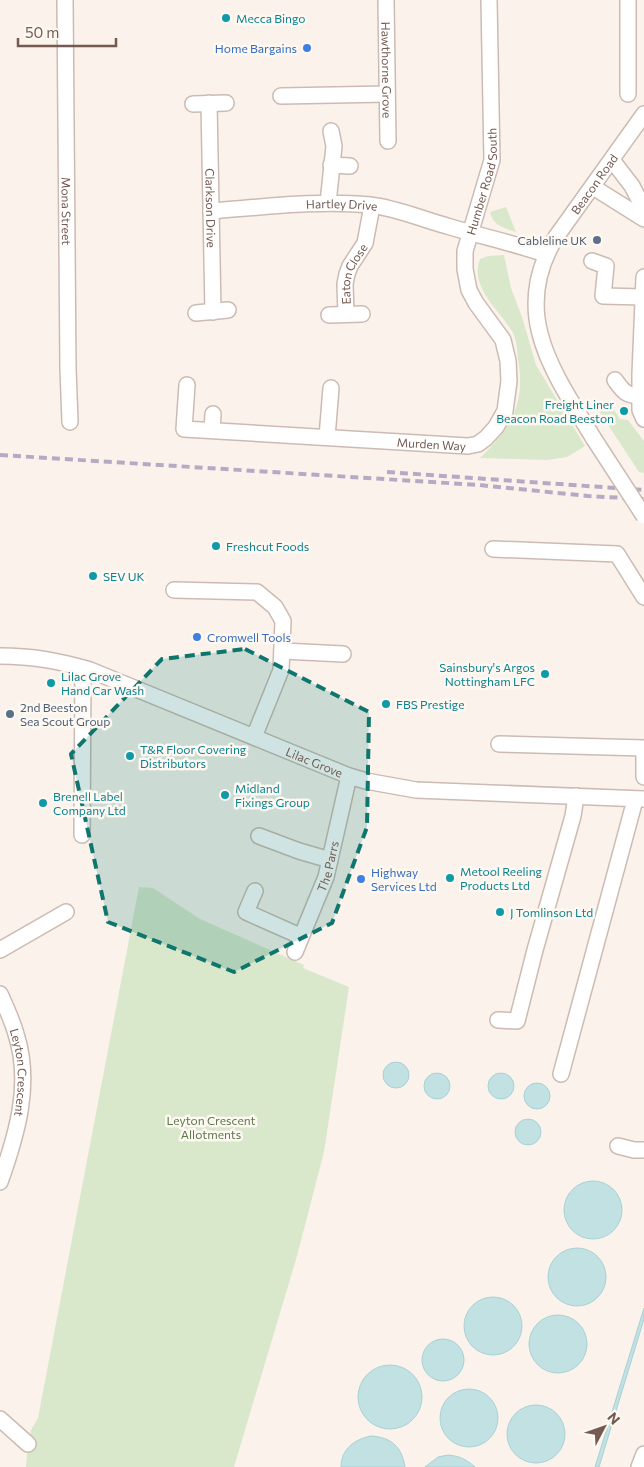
<svg xmlns="http://www.w3.org/2000/svg" width="644" height="1467" font-family="Commissioner,sans-serif">
<rect width="100%" height="100%" fill="#fbf3eb"/>
<g fill="#d9e8cb">
<path d="M 506,207 L 516,232 C 504,228 493,226 490,212 Z"/>
<path d="M 504,255 L 511,288 L 522,317 L 536,365 L 585,446 L 567,457 L 547,460 L 480,458 C 511,428 526,404 518,359 C 517,351 517,341 513,333 C 500,310 469,288 480,259 L 488,256 Z"/>
<polygon points="593,402 609,402 620,419 628,420 644,441 644,473 639,472"/>
<polygon points="139,887 153,888 200,919 304,965 303,968 349,987 324,1152 297,1256 234,1467 26,1467 27,1454 31,1430 38,1418"/>
</g>
<g fill="#c1e1e3" stroke="#a8d1d4">
<circle cx="396" cy="1075" r="13"/>
<circle cx="501" cy="1086" r="13"/>
<circle cx="437" cy="1086" r="13"/>
<circle cx="537" cy="1096" r="13"/>
<circle cx="528" cy="1132" r="13"/>
<circle cx="593" cy="1210" r="29"/>
<circle cx="577" cy="1277" r="29"/>
<circle cx="493" cy="1326" r="29"/>
<polygon points="644,1308 644,1319 599,1467 595,1467"/>
<circle cx="558" cy="1344" r="29"/>
<circle cx="443" cy="1360" r="21"/>
<circle cx="390" cy="1397" r="32"/>
<circle cx="469" cy="1418" r="29"/>
<circle cx="536" cy="1434" r="29"/>
<path d="M 371,1436 C 391,1437 402,1447 405,1467 L 341,1467 C 341,1449 355,1439 371,1436 Z"/>
<path d="M 448,1455 C 459,1456 466,1459 475,1467 L 425,1467 L 438,1457 Z"/>
</g>
<g fill="none" stroke-linecap="round" stroke-linejoin="round">
<defs>
<g id="minor">
<path id="s1" d="M 65,0 L 68,368 L 70,422"/>
<path id="s2" d="M 386,0 L 388,141"/>
<polyline points="628,0 628,94"/>
<polyline points="281,96 387,94"/>
<path id="s3" d="M 209,103 L 213,312"/>
<polyline points="193,104 226,103"/>
<polyline points="612,160 632,186 644,209"/>
<polyline points="331,165 350,166"/>
<polyline points="593,187 644,219"/>
<polyline points="328,203 334,146 331,131"/>
<path id="s4" d="M 211,211 C 264,207 318,200 370,205 C 397,208 421,219 447,226 C 480,236 513,243 545,254"/>
<polyline points="592,261 606,266 603,296 643,297"/>
<polyline points="644,277 640,374 640,410 644,419"/>
<polyline points="196,313 228,310"/>
<path id="s5" d="M 346,314 L 345,284 L 347,274 L 350,266 L 365,243 L 372,206"/>
<polyline points="329,315 362,314"/>
<path d="M 615,380 C 623,391 625,395 640,396"/>
<path id="s6" d="M 187,385 L 184,429 L 468,446 L 478,444 L 486,438 L 496,427 L 505,411 L 509,381 L 508,361 L 503,340 L 476,303 L 469,290 L 465,269 L 465,251 L 492,160 L 489,0"/>
<polyline points="212,430 213,414"/>
<polyline points="327,437 331,388"/>
<path id="s7" d="M 594,439 C 554,373 509,314 556,237 L 644,114"/>
<polyline points="493,549 617,554 644,597"/>
<polyline points="174,590 257,592 275,607 283,621 281,670 254,737"/>
<polyline points="283,651 343,654"/>
<path id="s8" d="M 0,656 C 33,656 59,661 90,670 L 349,776 L 366,781 L 416,790 L 644,799"/>
<polyline points="499,744 644,748"/>
<polyline points="644,751 644,777"/>
<polyline points="82,835 83,668"/>
<polyline points="259,836 299,851 330,860"/>
<polyline points="255,891 246,912 300,936"/>
<polyline points="0,950 66,912"/>
<path id="s9" d="M 295,952 L 326,877 L 349,776"/>
<path id="s10" d="M 0,994 C 6,1007 12,1020 16,1034 C 32,1084 17,1134 0,1182"/>
<polyline points="498,1020 517,1021 535,950 573,816 576,796"/>
<polyline points="561,1074 635,800"/>
<polyline points="618,1146 634,1150 644,1150"/>
<polyline points="0,1419 28,1444"/>
<polyline points="639,1467 644,1454"/>
</g>
</defs>
<use href="#minor" stroke="#ccbbb2" stroke-width="18"/>
<use href="#minor" stroke="#fff" stroke-width="15"/>
<g stroke="#b5aac4" stroke-width="4" stroke-dasharray="8 5" stroke-linecap="butt">
<polyline points="0,455 479,485 588,496 644,499"/>
<polyline points="387,472 644,490"/>
</g>
<defs>
<polyline id="minor-bridge" points="594,439 644,516"/>
</defs>
<use href="#minor-bridge" stroke="#ccbbb2" stroke-width="18" stroke-linecap="butt"/>
<use href="#minor-bridge" stroke="#fff" stroke-width="15"/>
</g>
<path fill="#0f766e" fill-opacity="0.2" stroke="#0f766e" stroke-width="4" stroke-dasharray="10 6" stroke-linejoin="round" d="M 245,649 L 369,712 L 367,827 L 332,923 L 234,972 L 108,922 L 71,754 L 162,659 Z"/>
<g fill="#0f9aa8" stroke="#fdf8f2" stroke-width="2">
<circle cx="226" cy="18" r="5"/>
<circle cx="624" cy="411" r="5"/>
<circle cx="216" cy="546" r="5"/>
<circle cx="93" cy="576" r="5"/>
<circle cx="545" cy="674" r="5"/>
<circle cx="51" cy="683" r="5"/>
<circle cx="386" cy="704" r="5"/>
<circle cx="130" cy="756" r="5"/>
<circle cx="225" cy="795" r="5"/>
<circle cx="43" cy="803" r="5"/>
<circle cx="450" cy="878" r="5"/>
<circle cx="500" cy="912" r="5"/>
</g>
<g fill="#3f7fe0" stroke="#fdf8f2" stroke-width="2">
<circle cx="307" cy="48" r="5"/>
<circle cx="197" cy="637" r="5"/>
<circle cx="361" cy="879" r="5"/>
</g>
<g fill="#5c6f8a" stroke="#fdf8f2" stroke-width="2">
<circle cx="597" cy="240" r="5"/>
<circle cx="10" cy="714" r="5"/>
</g>
<g text-anchor="middle" dominant-baseline="central" stroke-width="5" stroke-linejoin="round" paint-order="stroke">
<g font-size="12" fill="#0d838f" stroke="#fdf8f2" text-anchor="start">
<text x="236" y="18">Mecca Bingo</text>
<text x="614" y="404" text-anchor="end">Freight Liner<tspan x="614" dy="14">Beacon Road Beeston</tspan></text>
<text x="226" y="546">Freshcut Foods</text>
<text x="103" y="576">SEV UK</text>
<text x="535" y="667" text-anchor="end">Sainsbury's Argos<tspan x="535" dy="14">Nottingham LFC</tspan></text>
<text x="61" y="676">Lilac Grove<tspan x="61" dy="14">Hand Car Wash</tspan></text>
<text x="396" y="704">FBS Prestige</text>
<text x="140" y="749">T&amp;R Floor Covering<tspan x="140" dy="14">Distributors</tspan></text>
<text x="235" y="788">Midland<tspan x="235" dy="14">Fixings Group</tspan></text>
<text x="53" y="796">Brenell Label<tspan x="53" dy="14">Company Ltd</tspan></text>
<text x="460" y="871">Metool Reeling<tspan x="460" dy="14">Products Ltd</tspan></text>
<text x="510" y="912">J Tomlinson Ltd</text>
</g>
<g font-size="12" fill="#366cbe" stroke="#fdf8f2" text-anchor="start">
<text x="297" y="48" text-anchor="end">Home Bargains</text>
<text x="207" y="637">Cromwell Tools</text>
<text x="371" y="872">Highway<tspan x="371" dy="14">Services Ltd</tspan></text>
</g>
<g font-size="12" fill="#745a50" stroke="#fdf8f2">
<text stroke="none"><textPath href="#s2" startOffset="70">Hawthorne Grove</textPath></text>
<text stroke="none"><textPath href="#s6" startOffset="626">Humber Road South</textPath></text>
<text stroke="none"><textPath href="#s7" startOffset="285">Beacon Road</textPath></text>
<text stroke="none"><textPath href="#s4" startOffset="131">Hartley Drive</textPath></text>
<text stroke="none"><textPath href="#s3" startOffset="105">Clarkson Drive</textPath></text>
<text stroke="none"><textPath href="#s1" startOffset="211">Mona Street</textPath></text>
<text stroke="none"><textPath href="#s5" startOffset="42">Eaton Close</textPath></text>
<text stroke="none"><textPath href="#s6" startOffset="292">Murden Way</textPath></text>
<text stroke="none"><textPath href="#s8" startOffset="334">Lilac Grove</textPath></text>
<text stroke="none"><textPath href="#s9" startOffset="92">The Parrs</textPath></text>
<text stroke="none"><textPath href="#s10" startOffset="82">Leyton Crescent</textPath></text>
</g>
<g font-size="12" fill="#4e5e75" stroke="#fdf8f2" text-anchor="end">
<text x="587" y="240">Cableline UK</text>
<text x="20" y="707" text-anchor="start">2nd Beeston<tspan x="20" dy="14">Sea Scout Group</tspan></text>
</g>
<g font-size="12" fill="#5c784a" stroke="#fdf8f2">
<text x="211" y="1120">Leyton Crescent<tspan x="211" dy="14">Allotments</tspan></text>
</g>
</g>
<g transform="translate(604 1427) rotate(49)" stroke="#fdf8f2" stroke-width="4" paint-order="stroke">
<path d="M0-4L9 19L0 12L-9 19Z" fill="#745a50"/>
<text y="-8" font-size="14" font-weight="bold" text-anchor="middle" fill="#745a50">N</text>
</g>
<path d="M18 38v8h98v-8" fill="none" stroke="#745a50" stroke-width="2.5"/>
<text x="25" y="38" font-size="15" fill="#745a50" stroke="#fdf8f2" stroke-width="4" paint-order="stroke">50 m</text>
</svg>
